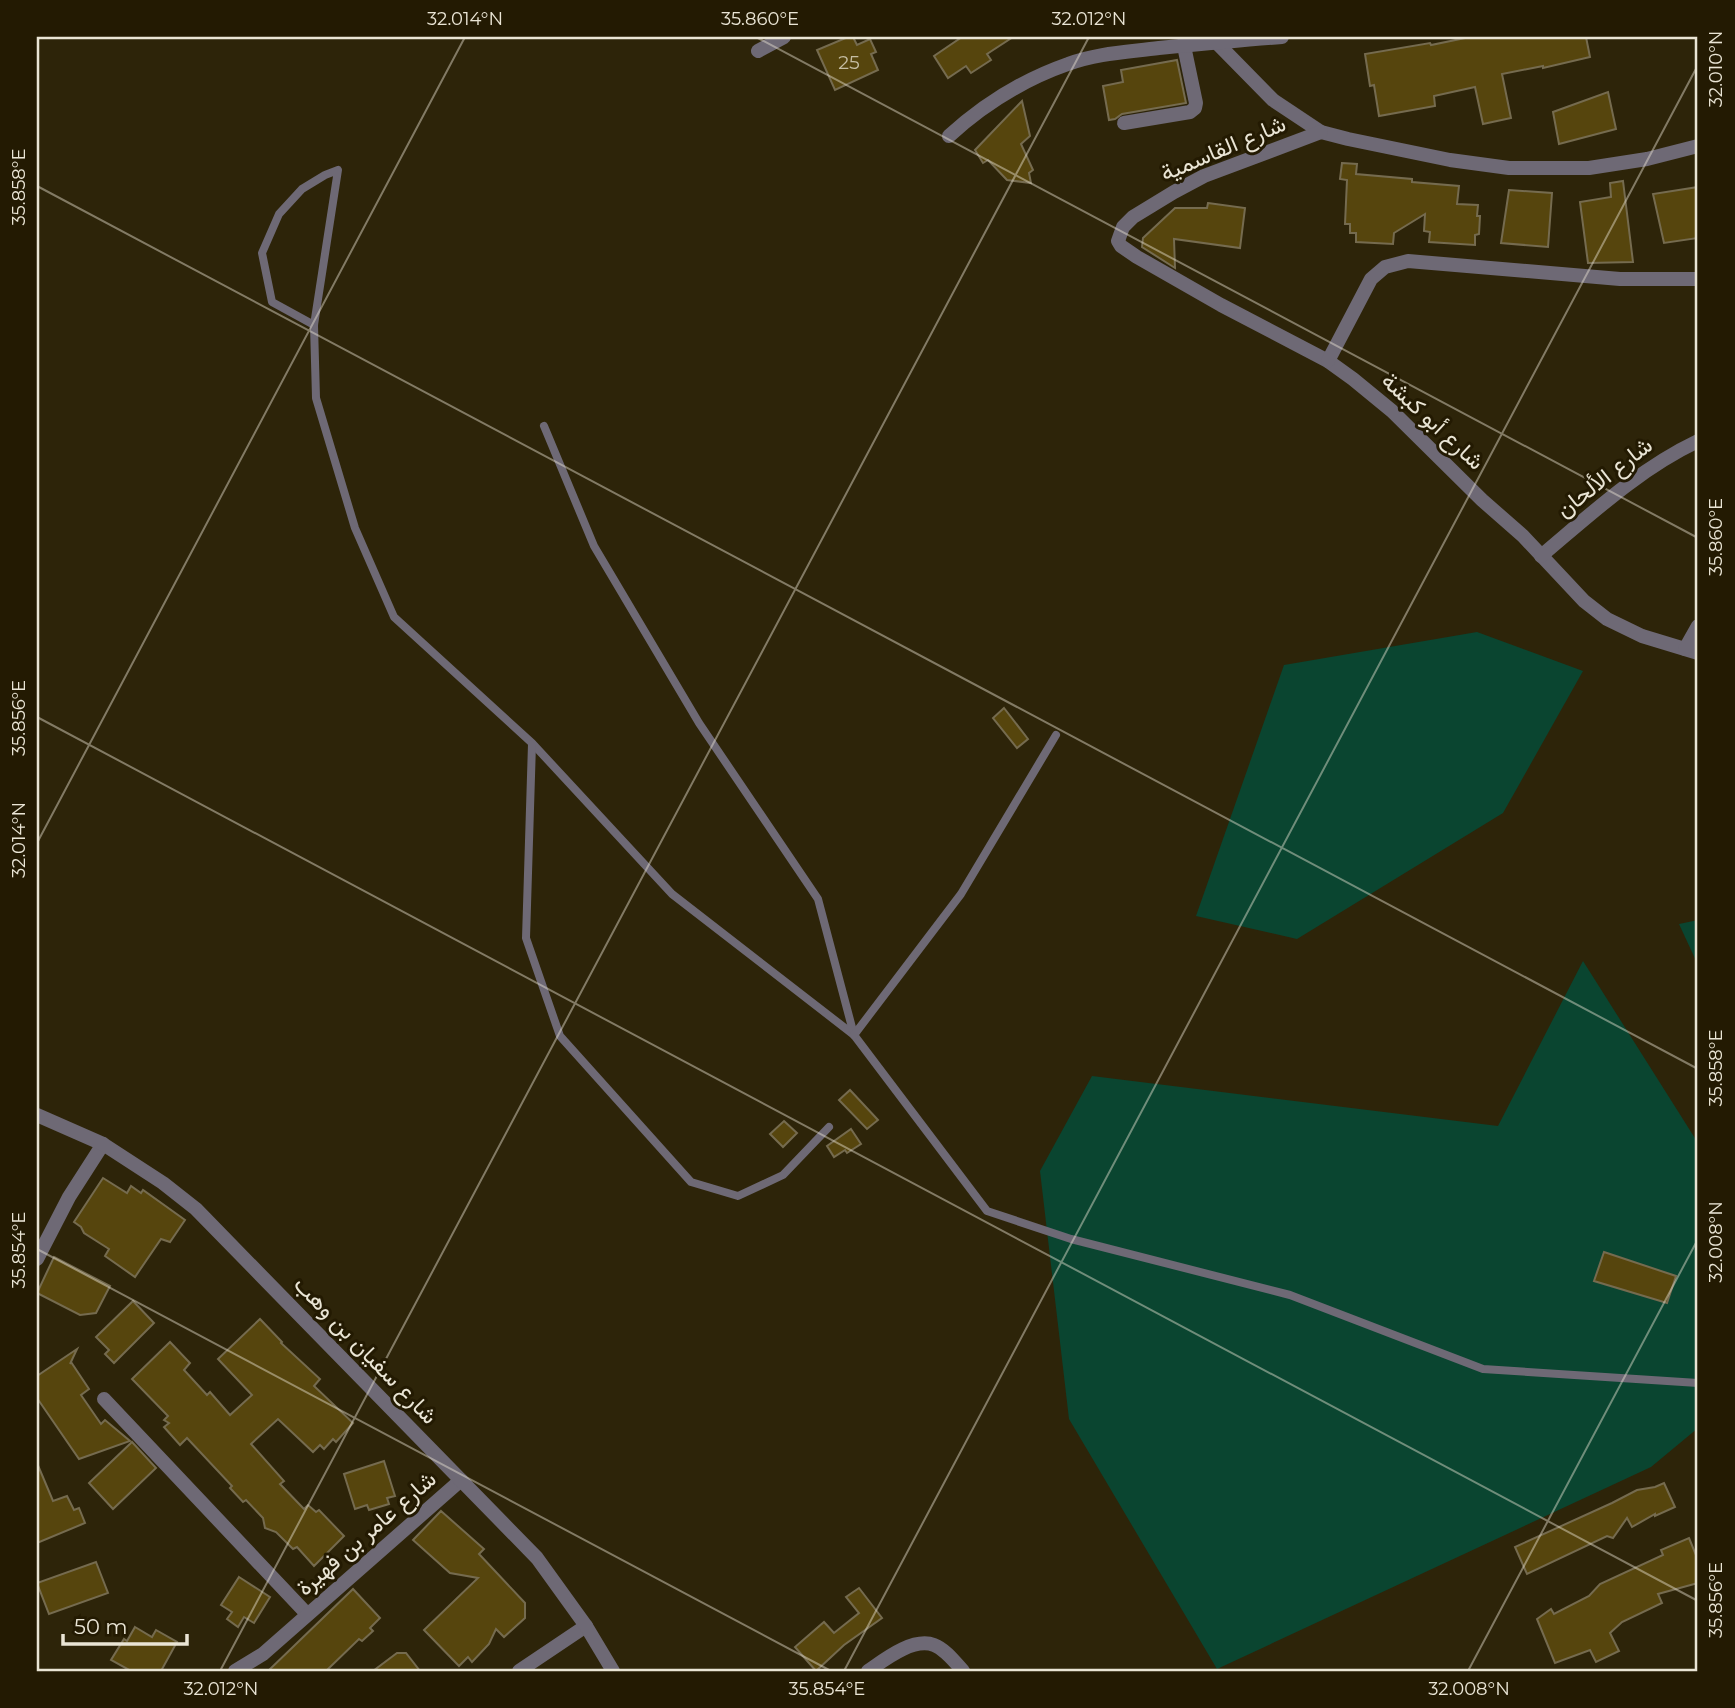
<svg xmlns="http://www.w3.org/2000/svg" width="1735" height="1708" font-family="Montserrat,Vazirmatn,sans-serif">
<rect width="100%" height="100%" fill="#2d2409"/>
<g fill="#0a4530">
<polygon points="1477,632 1583,671 1503,813 1297,939 1196,916 1284,665"/>
<polygon points="1698,920 1698,965 1679,924"/>
<polygon points="1583,961 1698,1143 1698,1428 1651,1467 1217,1669 1069,1419 1040,1171 1092,1076 1498,1126"/>
</g>
<g fill="#56450d" stroke="#756b4f" stroke-width="2">
<polygon points="848,37 853,37 857,45 870,39 876,52 871,54 878,70 835,90 817,50"/>
<polygon points="962,37 1013,37 987,54 991,60 971,73 966,66 948,78 934,56"/>
<polygon points="1470,37 1586,37 1590,57 1543,68 1543,66 1502,74 1511,118 1483,124 1475,87 1434,96 1435,106 1379,116 1374,85 1370,86 1365,54 1430,43 1431,45"/>
<polygon points="1177,60 1186,103 1122,114 1115,119 1109,120 1103,86 1123,82 1121,70"/>
<polygon points="1608,92 1616,129 1559,144 1553,112"/>
<polygon points="1022,101 1030,136 1021,144 1033,170 1029,173 1031,183 1007,180 988,160 983,163 975,150"/>
<polygon points="1342,163 1357,164 1356,174 1412,179 1412,182 1459,186 1457,204 1478,205 1477,216 1480,216 1479,234 1475,235 1475,245 1429,242 1430,232 1424,231 1425,214 1394,233 1393,244 1356,242 1356,233 1350,233 1350,224 1345,224 1347,180 1340,179"/>
<polygon points="1623,181 1633,262 1588,263 1580,202 1611,197 1610,183"/>
<polygon points="1698,187 1698,238 1664,243 1653,194"/>
<polygon points="1509,190 1552,193 1548,247 1501,243"/>
<polygon points="1208,203 1245,208 1240,248 1174,239 1175,268 1142,247 1143,238 1175,208 1207,208"/>
<polygon points="1004,708 1028,739 1017,748 993,718"/>
<polygon points="850,1090 878,1120 867,1129 839,1100"/>
<polygon points="784,1121 797,1133 783,1147 770,1134"/>
<polygon points="851,1129 861,1144 847,1153 845,1150 834,1157 827,1146"/>
<polygon points="103,1178 127,1193 131,1186 141,1193 143,1190 185,1220 170,1242 161,1239 135,1277 105,1256 109,1249 84,1233 81,1227 74,1222"/>
<polygon points="1604,1252 1676,1276 1667,1303 1594,1281"/>
<polygon points="54,1257 110,1286 96,1313 80,1315 37,1293"/>
<polygon points="133,1301 154,1323 114,1363 105,1354 109,1350 96,1337"/>
<polygon points="260,1319 282,1342 281,1343 320,1379 314,1386 353,1423 336,1442 333,1439 324,1449 320,1445 313,1452 278,1419 251,1444 284,1481 280,1484 304,1509 308,1505 316,1512 319,1510 344,1536 314,1566 297,1547 293,1549 276,1532 265,1528 263,1518 246,1500 243,1502 230,1488 232,1486 187,1438 180,1445 164,1427 169,1423 164,1420 168,1416 132,1379 170,1342 190,1363 184,1370 207,1395 210,1392 230,1415 252,1395 218,1359"/>
<polygon points="77,1349 70,1364 71,1362 89,1389 81,1395 101,1424 105,1420 130,1441 79,1459 37,1398 37,1376"/>
<polygon points="132,1442 156,1468 113,1509 89,1483"/>
<polygon points="384,1461 395,1496 387,1498 389,1504 369,1510 367,1505 355,1509 344,1474"/>
<polygon points="37,1463 53,1501 67,1496 74,1510 79,1508 85,1523 37,1543"/>
<polygon points="1664,1483 1675,1507 1655,1516 1655,1514 1632,1527 1627,1518 1613,1538 1607,1536 1527,1574 1515,1547 1612,1503 1637,1490 1655,1487"/>
<polygon points="441,1511 484,1549 479,1554 525,1603 525,1618 504,1637 496,1629 489,1644 472,1662 468,1657 459,1666 424,1630 478,1578 450,1573 413,1540"/>
<polygon points="1689,1538 1698,1560 1698,1583 1658,1594 1662,1603 1622,1622 1610,1633 1619,1651 1596,1662 1590,1650 1555,1663 1537,1619 1551,1609 1554,1614 1589,1596 1600,1584 1663,1555 1661,1550"/>
<polygon points="96,1562 108,1593 49,1614 37,1583"/>
<polygon points="239,1577 270,1597 254,1623 244,1617 238,1627 227,1619 232,1612 221,1605"/>
<polygon points="859,1588 882,1618 844,1645 816,1671 795,1647 824,1622 834,1633 859,1613 846,1597"/>
<polygon points="353,1589 380,1618 370,1628 373,1631 362,1641 359,1639 326,1671 268,1671"/>
<polygon points="135,1627 152,1637 156,1630 177,1642 161,1671 131,1671 111,1660 124,1639 127,1641"/>
<polygon points="397,1653 406,1653 420,1671 373,1671"/>
</g>
<g fill="none" stroke-linecap="round" stroke-linejoin="round">
<g stroke="#6e6975" stroke-width="8">
<polyline points="314,325 272,302 262,253 279,214 302,189 325,175 338,170 314,325 316,398 355,528 394,617 532,743 672,894 854,1035 987,1211 1071,1239 1290,1295 1483,1369 1698,1383"/>
<polyline points="544,426 594,546 699,723 818,899 854,1035"/>
<polyline points="532,744 526,938 560,1036 691,1182 738,1196 783,1175 829,1127"/>
<polyline points="854,1035 961,894 1056,735"/>
</g>
<g stroke="#6e6975" stroke-width="14">
<polyline points="1216,42 1273,100 1321,132 1348,139 1450,160 1509,168 1589,168 1647,159 1698,146"/>
<polyline points="758,51 784,37"/>
<polyline points="1124,123 1190,112 1195,108 1196,103 1184,46"/>
<polyline points="1321,132 1204,176 1174,192 1133,217 1123,227 1118,241 1121,246 1137,257 1221,305 1328,361 1353,379 1392,411 1482,500 1523,536 1584,601 1607,619 1642,636 1698,653"/>
<path d="M 949,136 C 983,105 1025,79 1068,64 C 1097,53 1129,52 1159,48 C 1200,44 1241,40 1282,37"/>
<polyline points="1328,361 1371,279 1385,267 1408,261 1620,279 1698,279"/>
<path d="M 1541,556 C 1591,514 1639,469 1698,441"/>
<polyline points="1685,649 1698,626"/>
<polyline points="37,1259 69,1197 103,1144"/>
<polyline points="104,1399 307,1614"/>
<polyline points="235,1671 263,1654 461,1480"/>
<polyline points="519,1671 586,1626"/>
<path d="M 868,1671 C 884,1660 913,1637 934,1645 C 945,1649 955,1662 963,1671"/>
</g>
<polyline stroke="#6e6975" stroke-width="14" points="37,1115 103,1144 163,1183 196,1209 537,1558 586,1626 613,1671"/>
</g>
<path fill="none" stroke="#eae5d5" stroke-width="2" stroke-opacity="0.45" d="M 756,37 L 1698,538M 37,186 L 1698,1069M 37,717 L 1698,1601M 37,843 L 465,37M 37,1249 L 831,1671M 220,1671 L 1089,37M 844,1671 L 1698,65M 1468,1671 L 1698,1239"/>
<g text-anchor="middle" dominant-baseline="central" stroke-width="6" stroke-linejoin="round" paint-order="stroke">
<g font-size="19" fill="#c5bda3">
<text x="849" y="62">25</text>
</g>
<g font-size="23" fill="#eae5d5" stroke="#231a02">
<text transform="translate(1223 148) rotate(-23)">شارع القاسمية</text>
<text transform="translate(1433 421) rotate(43)">شارع أبو كبشة</text>
<text transform="translate(1604 477) rotate(-38)">شارع الألحان</text>
<text transform="translate(366 1350) rotate(46)">شارع سفيان بن وهب</text>
<text transform="translate(366 1533) rotate(-41)">شارع عامر بن فهيرة</text>
</g>
</g>
<rect width="1735" height="1708" fill="none" stroke="#231a02" stroke-width="77"/>
<path d="M63 1634v10h124v-10" fill="none" stroke="#eae5d5" stroke-width="3.5"/>
<text x="74" y="1634" font-size="21" fill="#eae5d5" stroke="#231a02" stroke-width="5" paint-order="stroke">50 m</text>
<rect x="38" y="38" width="1658" height="1632" fill="none" stroke="#eae5d5" stroke-width="2.5"/>
<g font-size="18" text-anchor="middle" fill="#eae5d5">
<text x="465" y="25">32.014°N</text>
<text x="760" y="25">35.860°E</text>
<text x="1089" y="25">32.012°N</text>
<text transform="translate(1716 69) rotate(-90)" y="6">32.010°N</text>
<text transform="translate(19 187) rotate(-90)" y="6">35.858°E</text>
<text transform="translate(1716 537) rotate(-90)" y="6">35.860°E</text>
<text transform="translate(19 718) rotate(-90)" y="6">35.856°E</text>
<text transform="translate(19 840) rotate(-90)" y="6">32.014°N</text>
<text transform="translate(1716 1068) rotate(-90)" y="6">35.858°E</text>
<text transform="translate(1716 1242) rotate(-90)" y="6">32.008°N</text>
<text transform="translate(19 1250) rotate(-90)" y="6">35.854°E</text>
<text transform="translate(1716 1600) rotate(-90)" y="6">35.856°E</text>
<text x="221" y="1695">32.012°N</text>
<text x="827" y="1695">35.854°E</text>
<text x="1469" y="1695">32.008°N</text>
</g>
</svg>
